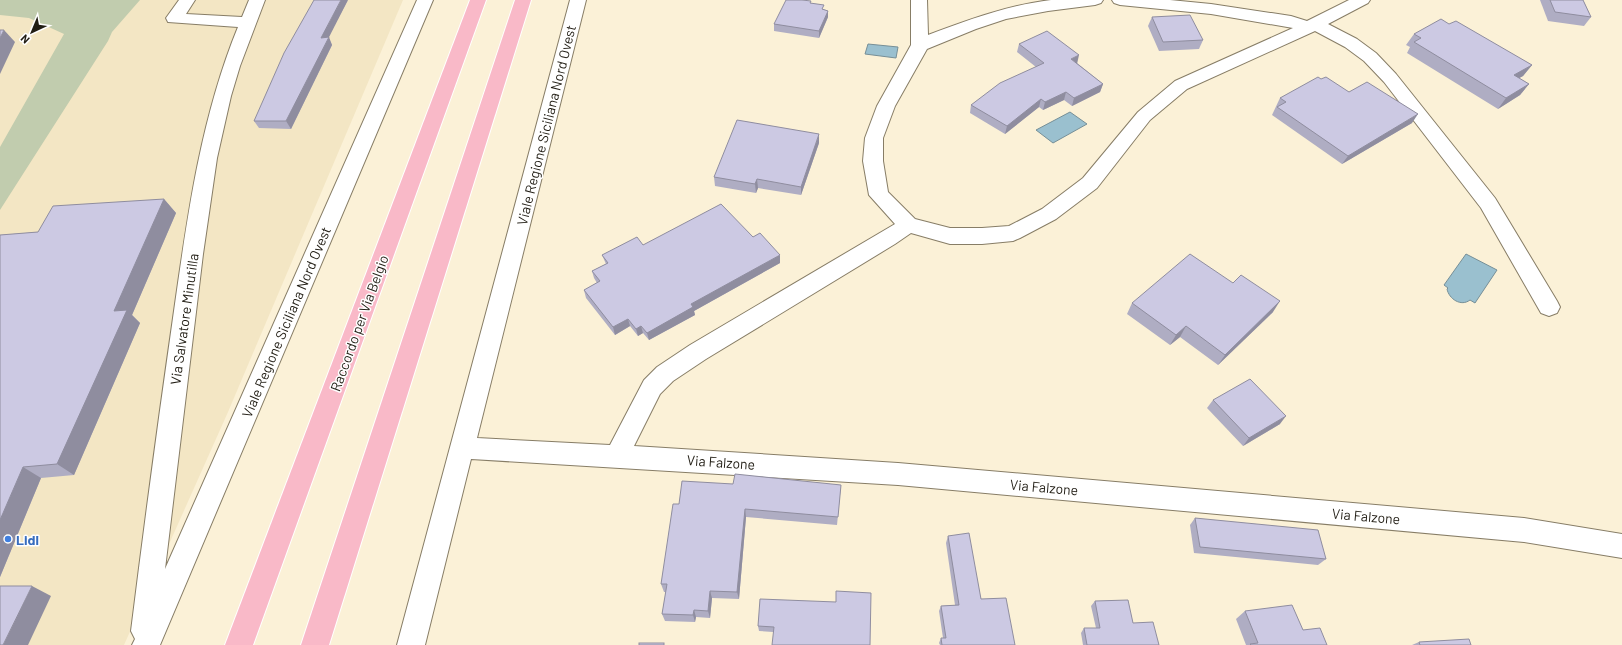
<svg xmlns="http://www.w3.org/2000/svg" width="1622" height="645" font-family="Barlow,sans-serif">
<rect width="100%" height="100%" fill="#fbf1d7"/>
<polygon fill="#f3e6c4" points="0,0 403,0 228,412 124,645 0,645"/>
<polygon fill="#c1ccae" points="0,0 140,0 112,32 108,41 0,210 0,147 64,34 29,18 0,15"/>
<g fill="#9ac0cf" stroke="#768f97">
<polygon points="868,44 898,47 896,58 865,54"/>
<polygon points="1070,112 1087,124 1053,143 1036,130"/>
<path d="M 1466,254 L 1497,270 L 1475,303 L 1470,300 C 1461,307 1449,299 1447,289 L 1448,288 L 1444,285 Z"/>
</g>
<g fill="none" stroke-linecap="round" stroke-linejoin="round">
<defs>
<g id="minor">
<path d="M 179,0 L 195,0 L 186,14 L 242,17 L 249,0 L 265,0 L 240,66 L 231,96 L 217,158 L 203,254 L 165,569 L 417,0 L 433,0 L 160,645 L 132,645 L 135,639 L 131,631 C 144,527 158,422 173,318 C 187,219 200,120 238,27 L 168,22 L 166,18 Z"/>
<path d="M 570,0 L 586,0 L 477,438 L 610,445 L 644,380 L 657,367 L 690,345 L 895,224 L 869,195 L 863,161 L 865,138 L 877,106 L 911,45 L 911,0 L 927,0 L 928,35 C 968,20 1009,5 1051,0 C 1068,0 1086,0 1103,0 L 1101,3 L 1095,5 L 1048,11 L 1006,19 L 976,29 L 927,49 L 895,106 L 883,138 L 883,161 L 888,192 L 915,219 L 950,228 L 982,228 L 1009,226 L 1042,209 L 1083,178 L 1138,112 L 1175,81 L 1293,28 L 1211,14 L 1120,5 L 1114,3 L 1112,0 L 1170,0 L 1211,4 L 1291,16 L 1307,21 L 1349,0 L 1370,0 L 1368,3 L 1328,24 L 1357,39 L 1376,53 L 1396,74 L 1495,198 L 1557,301 L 1560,307 L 1557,313 L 1549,316 L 1541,313 L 1481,208 L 1384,82 L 1364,61 L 1345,47 L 1315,31 L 1187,89 L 1150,120 L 1097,188 L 1056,219 L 1020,238 L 1013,241 L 982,244 L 950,244 L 911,233 L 895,244 L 706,359 L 673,381 L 660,394 L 634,446 L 898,463 L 1524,518 L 1622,534 L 1622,558 L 1524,542 L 898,485 L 471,459 L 425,645 L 397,645 Z"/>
</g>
<g id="highway">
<polygon points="470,0 486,0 253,645 225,645"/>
<polygon points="515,0 531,0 329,645 301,645"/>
</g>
</defs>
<use href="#minor" stroke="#877d66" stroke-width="2"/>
<use href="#highway" stroke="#fff" stroke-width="2"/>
<use href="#minor" fill="#fff" fill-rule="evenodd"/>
<use href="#highway" fill="#f9b9c8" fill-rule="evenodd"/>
</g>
<g fill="#afadc3">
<polygon points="348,0 328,37 332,45 291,129 259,128 254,121"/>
<polygon points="1540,0 1583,0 1591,17 1584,26 1548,21"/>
<polygon points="811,3 823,9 828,11 828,17 819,38 774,31 774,24"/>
<polygon points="1152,17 1203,40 1199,49 1159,51 1148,26"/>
<polygon points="1449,24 1532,65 1523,76 1519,78 1529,84 1520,95 1498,109 1407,53 1410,47 1406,45 1414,34"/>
<polygon points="1019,44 1077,63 1103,84 1100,92 1072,106 1064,100 1043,110 1039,107 1005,134 970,113 971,105 1036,67 1017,52"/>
<polygon points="1321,79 1349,92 1412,123 1342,164 1272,115 1280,98"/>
<polygon points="819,143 801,195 758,188 756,193 715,186 714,177"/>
<polygon points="164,199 176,213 132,315 140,323 74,475 41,478 0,577 0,235 38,232"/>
<polygon points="753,237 780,263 694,311 695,315 649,340 643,333 638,336 630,326 615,335 586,298 584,290 597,283 594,278 592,271 606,264 602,255 643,245"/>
<polygon points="1132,303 1273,312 1218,365 1180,337 1170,345 1127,314"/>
<polygon points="1213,400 1280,424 1243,446 1207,408"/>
<polygon points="733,484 841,485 837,525 746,517 739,599 712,598 710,618 696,617 695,622 665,621 662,614 666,592 664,592 661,584 679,504"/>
<polygon points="1195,518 1326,559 1318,565 1194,553 1190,525"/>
<polygon points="948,536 981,599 1015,645 940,645 939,643 941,638 943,638 939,611 941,606 955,605 946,543"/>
<polygon points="871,593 773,632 759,631 758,626 836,602"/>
<polygon points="1095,601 1133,623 1159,645 1083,645 1081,633 1084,628 1096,628 1091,606"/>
<polygon points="1245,611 1303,630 1327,645 1246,645 1236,619"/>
<polygon points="1419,642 1471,645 1412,645"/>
</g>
<g fill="#8f8d9f">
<polygon points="341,0 348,0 325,45 321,38"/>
<polygon points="828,11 828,17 819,38 819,31"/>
<polygon points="4,30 15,42 0,74 0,38"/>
<polygon points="329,37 332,45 291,129 286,121"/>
<polygon points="1079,55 1077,64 1071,59"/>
<polygon points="1532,65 1523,76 1505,86 1514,75"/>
<polygon points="1103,84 1100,92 1072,106 1074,98"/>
<polygon points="1529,84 1520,95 1498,109 1506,98"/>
<polygon points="1066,92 1064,100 1043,110 1045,102"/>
<polygon points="1041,99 1039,107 1005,134 1007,126"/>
<polygon points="1418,114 1412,123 1342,164 1348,156"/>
<polygon points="819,134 819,143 801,195 801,187"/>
<polygon points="757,179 758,188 756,193 755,184"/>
<polygon points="164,199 176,213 132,315 140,323 74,475 57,464 114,311"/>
<polygon points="780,255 780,263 694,311 695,315 649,340 647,333 691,304"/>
<polygon points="1280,301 1273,312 1218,365 1225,355"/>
<polygon points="628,319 630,326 615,335 613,327"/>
<polygon points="641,326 643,333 638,336 636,329"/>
<polygon points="1186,326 1180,337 1170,345 1176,335"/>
<polygon points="1286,416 1280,424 1243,446 1249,438"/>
<polygon points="23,467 41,478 0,577 0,520"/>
<polygon points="745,509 746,517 739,599 737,592"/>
<polygon points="32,586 51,596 28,645 3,645"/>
<polygon points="710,591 712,598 710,618 708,611"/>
<polygon points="694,610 696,617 695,622 693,615"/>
</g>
<g fill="#ccc9e3" stroke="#8f8d9f">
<polygon points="314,0 341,0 321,38 329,37 286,121 254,121 284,53"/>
<polygon points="786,0 802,0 811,1 810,3 824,5 822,9 828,11 819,31 774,24"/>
<polygon points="1550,0 1583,0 1591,17 1555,12"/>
<polygon points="1190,15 1203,40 1163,42 1152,17"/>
<polygon points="1441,19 1449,24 1456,21 1532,65 1514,75 1529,84 1506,98 1414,42 1421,38 1414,34"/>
<polygon points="0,30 4,30 0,38"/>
<polygon points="1047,31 1079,55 1071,59 1103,84 1074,98 1066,92 1045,102 1041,99 1007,126 971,105 1000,83 1044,63 1019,44"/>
<polygon points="1318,77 1321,79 1326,77 1349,92 1367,82 1418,114 1348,156 1277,107 1286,102 1280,98"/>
<polygon points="737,120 819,134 801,187 757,179 755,184 714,177"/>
<polygon points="164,199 114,311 127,310 57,464 23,467 0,520 0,235 38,232 53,206"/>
<polygon points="721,204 753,237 760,233 780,255 691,304 693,307 647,333 641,326 636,329 628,319 613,327 584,290 600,281 592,271 608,263 602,255 637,237 643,245"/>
<polygon points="1190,254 1233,283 1241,275 1280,301 1225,355 1186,326 1176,335 1132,303"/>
<polygon points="1250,379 1286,416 1249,438 1213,400"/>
<polygon points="735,474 841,485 838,517 745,509 737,592 710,591 708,611 694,610 693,615 662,614 667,584 661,584 673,504 679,504 682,481 733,484"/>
<polygon points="1195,518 1318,530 1326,559 1200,547"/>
<polygon points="969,533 981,599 1006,598 1015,645 942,645 941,638 946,638 941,606 959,605 948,536"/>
<polygon points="0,586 32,586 3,645 0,645"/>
<polygon points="836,591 871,593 870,645 772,645 774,627 758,626 760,599 836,602"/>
<polygon points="1128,600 1133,623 1153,622 1159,645 1087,645 1084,628 1100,628 1095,601"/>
<polygon points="1292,605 1303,630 1320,628 1327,645 1251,645 1250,644 1258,643 1245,611"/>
<polygon points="1469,639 1471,645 1420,645 1419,642"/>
<rect x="639" y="643" width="25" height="2"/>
</g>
<circle fill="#3f7fe0" stroke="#fff" stroke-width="1.5" cx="8" cy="539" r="4"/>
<g text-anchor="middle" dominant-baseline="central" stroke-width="3" stroke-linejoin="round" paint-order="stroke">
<g font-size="14" fill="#211d14" stroke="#fff">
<text transform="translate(546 125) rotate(-76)">Viale Regione Siciliana Nord Ovest</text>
<text transform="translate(184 319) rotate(-82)">Via Salvatore Minutilla</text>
<text transform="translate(286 322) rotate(-67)">Viale Regione Siciliana Nord Ovest</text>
<text transform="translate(359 323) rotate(-70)">Raccordo per Via Belgio</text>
<text transform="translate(721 462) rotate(4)">Via Falzone</text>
<text transform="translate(1044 487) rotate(5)">Via Falzone</text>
<text transform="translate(1366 516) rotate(5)">Via Falzone</text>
</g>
<g font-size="14" font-weight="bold" fill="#366cbe" stroke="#fff" text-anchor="start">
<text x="16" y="539">Lidl</text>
</g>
</g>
<g transform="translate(32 32) rotate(224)" stroke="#ffffff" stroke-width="3" paint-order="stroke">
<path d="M0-3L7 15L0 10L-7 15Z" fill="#211d14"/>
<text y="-6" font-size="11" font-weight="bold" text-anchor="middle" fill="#211d14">N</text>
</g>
</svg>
